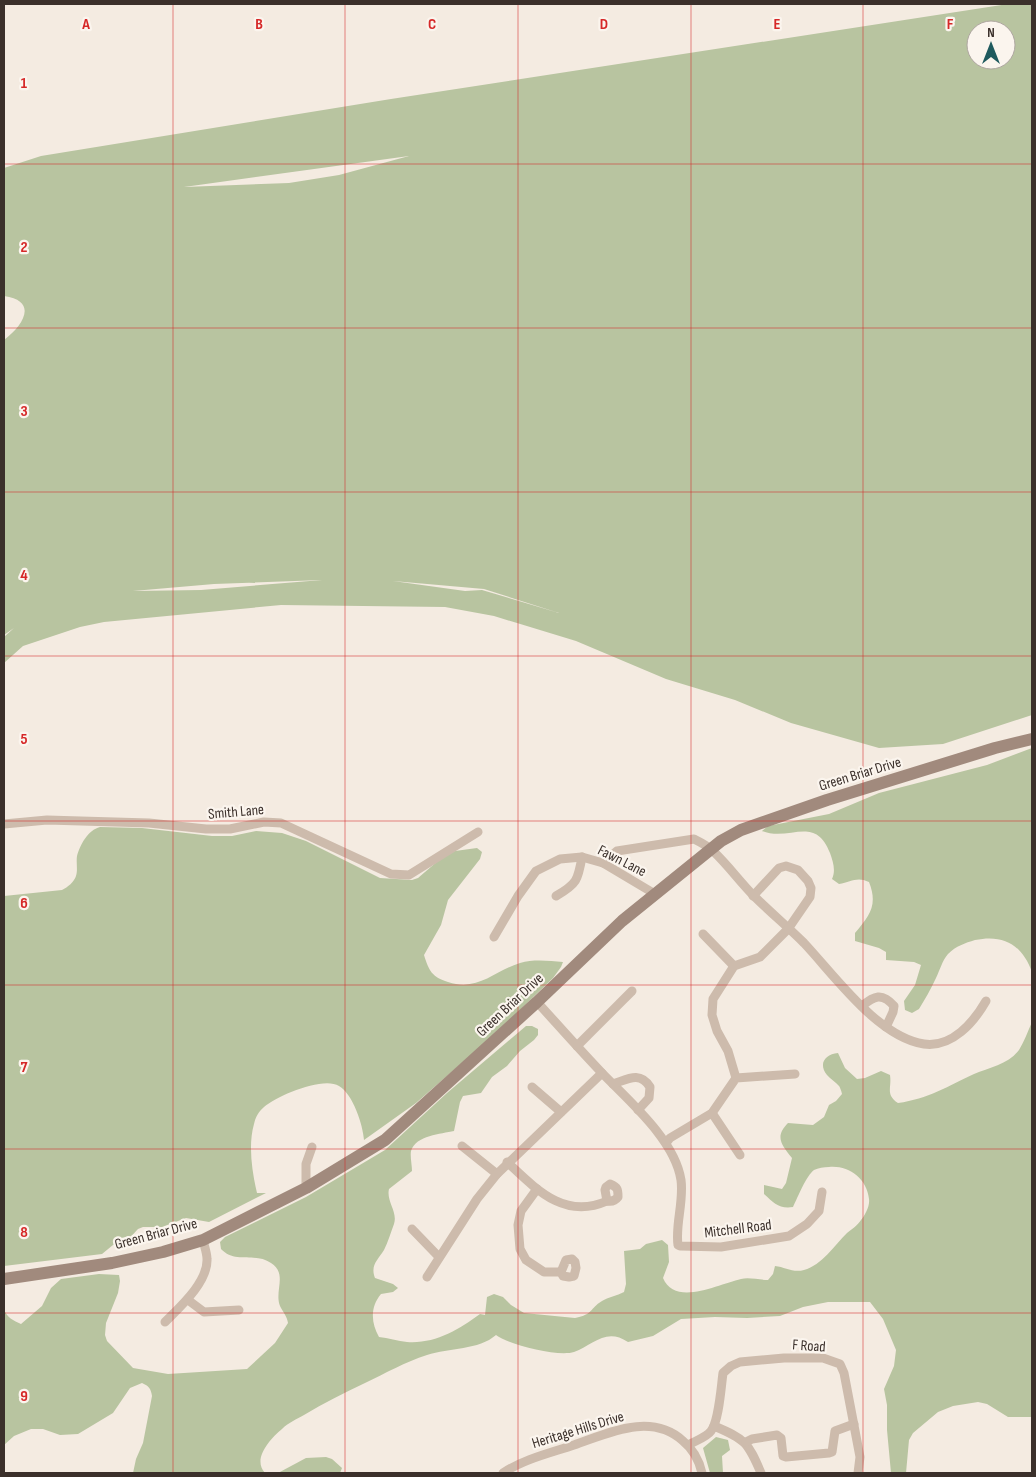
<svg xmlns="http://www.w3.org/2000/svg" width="1036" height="1477" font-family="'Sofia Sans Condensed',sans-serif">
<rect width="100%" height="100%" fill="#f4ebe1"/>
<g fill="#b8c4a0" fill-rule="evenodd">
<path d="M 1008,4 L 1032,4 L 1032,715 L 943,744 L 879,748 L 791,723 L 735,700 L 666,679 L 576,641 L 494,616 L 445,607 L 281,605 L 104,622 L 80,627 L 23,646 L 4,663 L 4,637 L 14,628 L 4,635 L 4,340 C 23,326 39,301 4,296 L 4,168 L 41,156 L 391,99 ZM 976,30 L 1006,30 L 1006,60 L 976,60 ZM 409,156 L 339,175 L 289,183 L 184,187 ZM 322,580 L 201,590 L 133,591 L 214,584 ZM 393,581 L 484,589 L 559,613 L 482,590 L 465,591 Z"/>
<path d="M 1032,748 L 1032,972 C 1022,945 1004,934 975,940 C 965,943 956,946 948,954 C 942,961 940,970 936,978 C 931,989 925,999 919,1009 L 912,1013 L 905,1010 L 904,1001 L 915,985 L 921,965 L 914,962 L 886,960 L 886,952 L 879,948 L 855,941 L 855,933 C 870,915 878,905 869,882 C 857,876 851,882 839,884 L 832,879 C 836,870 833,862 830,853 C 815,814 790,842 762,831 L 768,826 L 829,814 L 879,793 L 987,765 Z"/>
<path d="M 100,827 L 142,828 L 212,836 L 232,836 L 256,831 L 282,833 L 306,841 L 380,878 L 412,880 L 418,878 L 446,854 L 455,851 L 477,848 L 482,852 L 480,859 L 448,900 L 441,925 L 424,955 C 429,971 432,977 448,982 C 478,992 494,971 520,963 C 534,959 549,961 563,962 L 561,967 L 553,978 L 496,1033 L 416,1103 L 364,1140 C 363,1125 353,1094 339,1086 C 323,1076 277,1096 264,1107 C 259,1111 255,1118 254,1124 C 248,1145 252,1172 257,1193 L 266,1193 L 209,1222 L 186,1218 L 162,1227 L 143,1227 L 138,1229 L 125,1243 L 113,1245 L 102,1254 L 4,1266 L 4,896 L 62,890 C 68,887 74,882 76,876 C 78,870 76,863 77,856 C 80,845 88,830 100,827 Z"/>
<path d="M 1032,1022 L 1032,1417 L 1008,1417 L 987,1404 L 978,1402 L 953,1406 L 938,1412 L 913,1433 L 909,1440 L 906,1473 L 891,1473 L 887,1430 L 887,1405 L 884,1389 L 894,1366 L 896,1350 L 883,1319 L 870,1302 L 828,1302 L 803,1307 L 780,1316 L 747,1318 L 715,1317 L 681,1319 L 653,1336 L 628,1342 C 606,1327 593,1345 574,1352 C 558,1357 509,1345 496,1335 C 479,1350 449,1348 427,1355 C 405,1362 386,1373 365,1383 C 344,1393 324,1403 304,1415 C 297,1419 288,1423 282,1429 C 270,1439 252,1459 265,1473 L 133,1473 L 136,1459 L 143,1443 L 152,1396 C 151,1389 149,1386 142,1383 L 130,1388 L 113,1413 L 78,1434 L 60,1435 L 43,1429 L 31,1429 L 14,1436 L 4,1445 L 4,1309 C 6,1317 14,1321 21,1324 L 42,1306 L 51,1288 L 61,1279 L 99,1274 L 119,1275 L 120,1281 L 118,1293 L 106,1323 L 105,1335 L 107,1341 L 133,1368 L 168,1374 L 247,1369 L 275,1343 L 288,1323 C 287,1316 283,1312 280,1306 C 274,1291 288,1274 271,1263 C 255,1252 235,1264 221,1249 L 220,1242 L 225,1237 L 306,1197 L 385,1150 L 447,1093 L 526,1026 L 532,1026 L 538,1029 L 538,1035 L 534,1040 L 520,1051 L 507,1066 L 492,1077 L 481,1093 L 463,1096 L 460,1102 L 454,1131 C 441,1134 416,1135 411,1151 C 410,1157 412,1165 412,1171 L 389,1189 C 386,1201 398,1212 394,1224 C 391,1232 388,1242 384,1250 C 378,1260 370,1265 375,1278 L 393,1284 L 398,1288 L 393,1292 L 381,1294 C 370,1307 371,1323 379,1337 C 388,1338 398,1341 407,1342 C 435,1344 458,1330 480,1314 L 485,1315 L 487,1297 L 494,1294 L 503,1297 L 511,1305 L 524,1313 L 575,1318 C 594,1314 589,1309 602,1301 C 608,1297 617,1296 624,1292 L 626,1284 L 624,1251 L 640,1249 L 646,1244 L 662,1240 L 668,1245 L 669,1262 L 663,1278 C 675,1307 719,1284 741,1279 C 749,1277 759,1280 768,1280 L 773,1274 L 775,1266 C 785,1267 793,1273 804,1270 C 822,1265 834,1246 847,1233 C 852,1229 858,1225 861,1220 C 865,1215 870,1206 869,1199 C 867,1178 848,1165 829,1167 C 824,1167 818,1168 814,1170 C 806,1176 798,1197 793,1207 C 779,1209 774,1203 764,1194 L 764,1185 L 782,1189 L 786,1183 L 792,1158 C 782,1145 774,1137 788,1123 L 813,1125 L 824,1117 L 829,1105 L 836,1101 L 842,1094 C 842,1093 840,1087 839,1086 C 836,1082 830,1079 827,1075 C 818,1064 825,1054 838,1053 L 845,1068 L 857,1079 L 865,1078 L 881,1071 L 890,1075 C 892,1088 885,1094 898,1103 C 928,1099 948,1086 974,1074 C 989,1068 1009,1064 1019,1050 C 1024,1042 1028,1031 1032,1022 Z"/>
<polygon points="716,1437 728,1440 730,1450 722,1456 723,1473 710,1473 703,1448"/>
<polygon points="326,1457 332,1459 342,1468 340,1473 278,1473 306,1458"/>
</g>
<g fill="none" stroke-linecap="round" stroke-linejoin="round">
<g stroke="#cdbbac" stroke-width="9">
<polyline points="4,824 47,820 149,823 206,829 230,829 264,822 281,823 391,874 409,875 478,832"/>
<path d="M 603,863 L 617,851 L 694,839 C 700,842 708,846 713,851 C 728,865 740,882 754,896 C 770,912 788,927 804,943 C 835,976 878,1037 924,1044 C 952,1048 974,1022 986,1001"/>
<path d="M 556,896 C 577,884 578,880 582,857"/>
<polyline points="703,934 734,966"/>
<polyline points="494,937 518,896 536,871 560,859 582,857 603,863 655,894"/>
<path d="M 537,1002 C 559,1026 580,1050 602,1073 C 629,1101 675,1140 681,1180 C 684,1202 675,1225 678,1245 L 680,1246 L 721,1247 L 789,1236 L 807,1224 L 819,1211 L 822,1192"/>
<path d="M 862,1006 C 874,996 882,992 894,1006 L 893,1012 L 886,1027"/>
<polyline points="577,1046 632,991"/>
<polyline points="736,1078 728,1051 717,1031 712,1015 713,999 734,966 760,957 788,929 810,897 811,888 808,881 798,870 786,866 779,868 753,896"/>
<path d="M 613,1084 C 628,1079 640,1071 650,1087 L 649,1098 L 638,1110"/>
<polyline points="532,1087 561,1112"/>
<polyline points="712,1113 740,1155"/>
<polyline points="666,1143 670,1138 712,1113 736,1078 795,1074"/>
<polyline points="462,1146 497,1174"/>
<path d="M 507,1162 C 536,1189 564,1220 607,1201"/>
<path d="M 610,1184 C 618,1187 618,1190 618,1197 C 615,1201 612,1202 607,1201 L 605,1190 L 606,1187 Z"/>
<polyline points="306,1188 306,1164 312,1147"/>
<polyline points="537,1189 521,1211 518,1225 520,1249 526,1260 544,1272 561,1272"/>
<polyline points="412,1229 439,1257"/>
<polygon points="572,1259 575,1262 576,1268 574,1276 569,1277 563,1276 561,1272 566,1260"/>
<polyline points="427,1277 477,1199 497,1174 602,1073"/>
<polyline points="188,1300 204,1312 239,1310"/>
<path d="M 165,1322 C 180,1307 208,1282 207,1259 C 207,1253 204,1245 203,1240"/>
<path d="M 714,1426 C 745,1439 748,1442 761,1473"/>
<polyline points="746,1442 752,1439 777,1435 781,1438 783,1456 786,1457 829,1453 832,1452 835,1431 854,1424"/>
<path d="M 688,1445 C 695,1441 707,1437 711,1431 C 719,1421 721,1387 723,1373 L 731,1366 L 740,1362 L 784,1358 L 823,1358 L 840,1364 L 844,1373 L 860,1457 L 858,1473"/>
<path d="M 503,1473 C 524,1459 550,1453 574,1445 C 609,1433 651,1412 683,1441 C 693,1449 699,1460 702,1473"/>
</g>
<polyline stroke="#a18a7d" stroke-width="12" points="4,1279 112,1263 163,1252 203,1240 306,1188 385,1140 537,1002 622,921 721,841 741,830 827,800 995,748 1032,739"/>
</g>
<path fill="none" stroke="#d62828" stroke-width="1" stroke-opacity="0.55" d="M 173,4 L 173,1473M 345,4 L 345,1473M 518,4 L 518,1473M 691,4 L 691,1473M 863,4 L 863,1473M 4,164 L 1032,164M 4,328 L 1032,328M 4,492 L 1032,492M 4,656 L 1032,656M 4,821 L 1032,821M 4,985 L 1032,985M 4,1149 L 1032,1149M 4,1313 L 1032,1313"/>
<g text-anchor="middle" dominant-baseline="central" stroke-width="4.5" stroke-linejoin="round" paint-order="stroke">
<g font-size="15" fill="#3b302b" stroke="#fbf5ee">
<text transform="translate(860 774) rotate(-17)">Green Briar Drive</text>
<text transform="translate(236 812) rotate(-5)">Smith Lane</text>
<text transform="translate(622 861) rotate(27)">Fawn Lane</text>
<text transform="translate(510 1005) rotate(-43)">Green Briar Drive</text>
<text transform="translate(738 1229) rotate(-7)">Mitchell Road</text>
<text transform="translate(156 1234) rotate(-15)">Green Briar Drive</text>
<text transform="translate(809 1346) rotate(4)">F Road</text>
<text transform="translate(578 1430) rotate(-17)">Heritage Hills Drive</text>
</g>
</g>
<g font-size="16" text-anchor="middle" font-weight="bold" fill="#d62828" stroke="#fbf5ee" stroke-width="4.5" stroke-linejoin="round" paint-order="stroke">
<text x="86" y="29">A</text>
<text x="259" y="29">B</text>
<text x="432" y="29">C</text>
<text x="604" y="29">D</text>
<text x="777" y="29">E</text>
<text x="950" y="29">F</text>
<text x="24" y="88">1</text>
<text x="24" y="252">2</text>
<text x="24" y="416">3</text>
<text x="24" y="580">4</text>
<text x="24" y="744">5</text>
<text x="24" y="908">6</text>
<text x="24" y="1072">7</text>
<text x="24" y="1237">8</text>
<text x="24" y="1401">9</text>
</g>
<rect width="1036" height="1477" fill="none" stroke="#3b302b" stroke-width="10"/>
<g transform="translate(991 45)"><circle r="24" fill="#fbf5ee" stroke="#aea6a0"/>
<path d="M0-4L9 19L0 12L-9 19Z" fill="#1f5a5e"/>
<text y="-8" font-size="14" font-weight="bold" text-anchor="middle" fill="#3b302b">N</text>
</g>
</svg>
